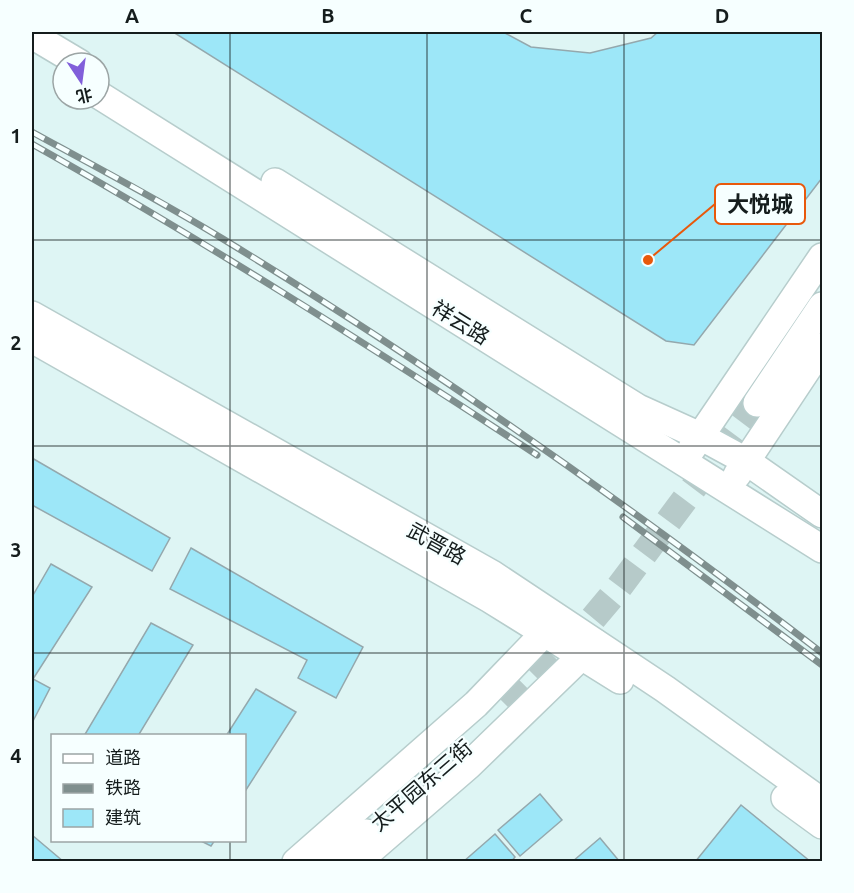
<svg xmlns="http://www.w3.org/2000/svg" width="854" height="893" font-family="Ubuntu,'Noto Sans SC',sans-serif">
<rect width="100%" height="100%" fill="#def5f4"/>
<g fill="#9de7f8" stroke="#94a8ad" stroke-width="1.5">
<polygon points="173,32 503,32 531,47 590,53 651,38 658,32 822,32 822,178 694,345 666,341"/>
<polygon points="32,458 170,538 152,571 32,505"/>
<polygon points="191,548 363,647 336,698 298,678 307,660 170,589"/>
<polygon points="51,564 92,587 33,679 50,688 32,723 32,597"/>
<polygon points="151,623 193,645 138,736 84,736"/>
<polygon points="256,689 296,712 244,793 244,736 226,736"/>
<polygon points="540,794 562,820 520,856 498,830"/>
<polygon points="741,805 811,862 695,862"/>
<polygon points="495,834 515,857 511,862 463,862"/>
<polygon points="32,835 64,862 32,862"/>
<polygon points="600,838 620,862 572,862"/>
<polygon points="199,840 215,840 211,846"/>
</g>
<g fill="none" stroke-linecap="round" stroke-linejoin="round">
<polyline stroke="#b6cac9" stroke-width="27" stroke-dasharray="27 14" stroke-linecap="butt" points="509,708 565,652 617,590 757,403"/>
<defs>
<g id="secondary">
<polyline points="32,35 79,63"/>
<polyline points="99,95 822,549"/>
<polyline points="275,182 638,408 700,436 746,461 822,514"/>
<polyline points="32,315 492,574 665,689 822,802"/>
<polyline points="32,339 490,599 620,680"/>
<polyline points="757,403 822,306"/>
<polyline points="691,450 822,257"/>
<polyline points="737,475 822,347"/>
<polyline points="785,798 822,825"/>
<polyline points="296,862 476,704 556,621"/>
<polyline points="333,862 366,833"/>
<polyline points="357,862 468,766 595,643"/>
</g>
</defs>
<use href="#secondary" stroke="#b7cdcc" stroke-width="30"/>
<use href="#secondary" stroke="#fff" stroke-width="27"/>
<defs>
<g id="rail">
<path d="M 32,132 C 96,167 161,201 223,239 C 430,365 630,506 822,653"/>
<path d="M 32,144 C 205,241 371,347 537,455"/>
<polyline points="623,517 822,665"/>
</g>
</defs>
<use href="#rail" stroke="#7f8f8e" stroke-width="7"/>
<use href="#rail" stroke="#f6ffff" stroke-width="4.5" stroke-dasharray="14" stroke-linecap="butt"/>
</g>
<path fill="none" stroke="#151d1d" stroke-width="1.5" stroke-opacity="0.55" d="M 230,32 L 230,736M 427,32 L 427,862M 624,32 L 624,862M 32,240 L 822,240M 32,446 L 822,446M 32,653 L 822,653M 230,840 L 230,862"/>
<g text-anchor="middle" dominant-baseline="central" stroke-width="4.5" stroke-linejoin="round" paint-order="stroke">
<g font-size="21" fill="#151d1d" stroke="#f6ffff">
<text transform="translate(461 322) rotate(32)">祥云路</text>
<text transform="translate(437 543) rotate(29)">武晋路</text>
<text transform="translate(421 785) rotate(-41)">太平园东三街</text>
</g>
</g>
<path fill="none" stroke="#e8590c" stroke-width="2" d="M648 260L715 204"/>
<circle fill="#e8590c" stroke="#f6ffff" stroke-width="2" cx="648" cy="260" r="6"/>
<rect fill="#f6ffff" stroke="#e8590c" stroke-width="2" x="715" y="184" width="90" height="40" rx="6"/>
<g font-size="22" text-anchor="middle" font-weight="bold" fill="#151d1d">
<text x="760" y="212">大悦城</text>
</g>
<rect width="854" height="893" fill="none" stroke="#f6ffff" stroke-width="66"/>
<rect x="51" y="734" width="195" height="108" fill="#f6ffff" stroke="#9ca5a5" stroke-width="1.5"/>
<rect x="63" y="754" width="30" height="9" fill="#ffffff" stroke="#9ca5a5" stroke-width="1.5"/>
<text x="105" y="764" font-size="18" fill="#151d1d">道路</text>
<rect x="63" y="784" width="30" height="9" fill="#7f8f8e" stroke="#9ca5a5" stroke-width="1.5"/>
<text x="105" y="794" font-size="18" fill="#151d1d">铁路</text>
<rect x="63" y="809" width="30" height="18" fill="#9de7f8" stroke="#9ca5a5" stroke-width="1.5"/>
<text x="105" y="824" font-size="18" fill="#151d1d">建筑</text>
<g transform="translate(81 81) rotate(167)"><circle r="28" fill="#f6ffff" stroke="#9ca5a5" stroke-width="1.5"/>
<path d="M0-4.5L10 22L0 15L-10 22Z" fill="#815fda"/>
<text y="-9" font-size="16" font-weight="bold" text-anchor="middle" fill="#151d1d">北</text>
</g>
<rect x="33" y="33" width="788" height="827" fill="none" stroke="#151d1d" stroke-width="2"/>
<g font-size="20" text-anchor="middle" font-weight="bold" fill="#151d1d">
<text x="132" y="23">A</text>
<text x="328" y="23">B</text>
<text x="526" y="23">C</text>
<text x="722" y="23">D</text>
<text x="16" y="143">1</text>
<text x="16" y="350">2</text>
<text x="16" y="557">3</text>
<text x="16" y="763">4</text>
</g>
</svg>
